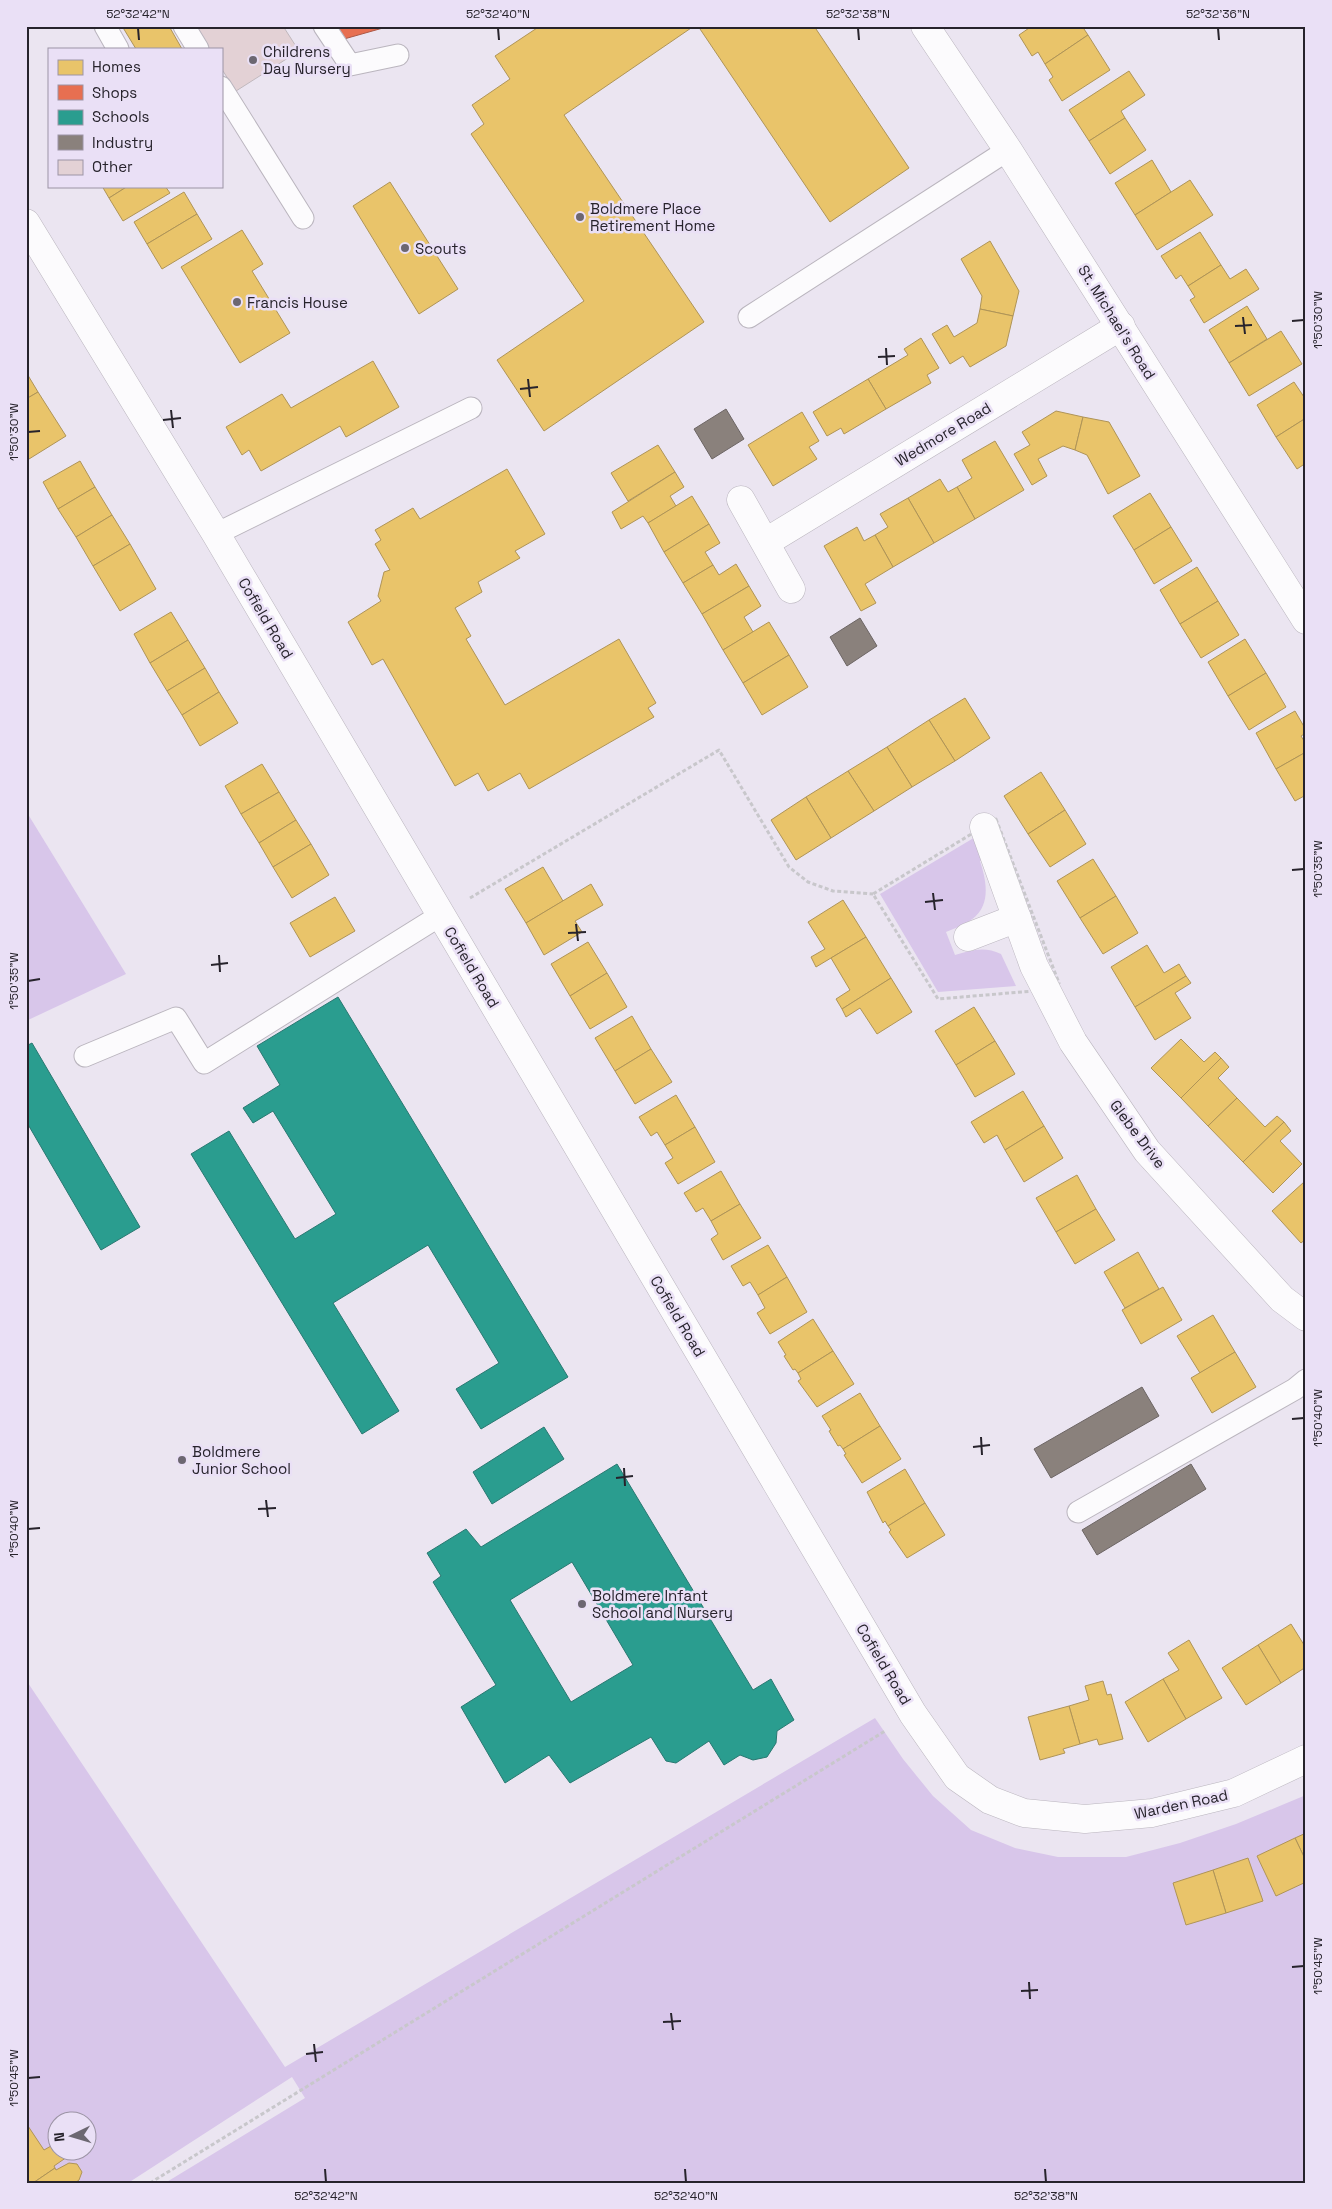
<svg xmlns="http://www.w3.org/2000/svg" width="1332" height="2209" font-family="'Space Grotesk',sans-serif">
<rect width="100%" height="100%" fill="#ebe5f1"/>
<g fill="#d8c6ea" fill-rule="evenodd">
<polygon points="26,811 126,974 26,1021"/>
<path d="M 992,827 L 1003,851 L 980,861 C 987,883 992,908 968,922 C 961,926 953,929 946,932 L 955,955 C 971,950 985,946 1001,954 L 1016,986 L 938,992 L 880,894 Z"/>
<path d="M 26,1680 L 285,2067 L 875,1718 L 903,1759 L 933,1796 L 971,1830 L 1015,1848 L 1058,1857 L 1126,1857 L 1180,1843 L 1236,1824 L 1306,1795 L 1306,2183 L 165,2183 L 305,2098 L 292,2077 L 128,2183 L 26,2183 ZM 58,2122 L 88,2122 L 88,2152 L 58,2152 Z"/>
</g>
<g fill="#e9c46a" stroke="#af9457">
<polygon points="122,26 169,26 182,49 136,49"/>
<polygon points="540,26 694,26 564,115 704,322 544,431 497,360 584,301 471,134 484,124 472,105 510,79 495,56"/>
<polygon points="698,26 814,26 909,168 830,222"/>
<polygon points="1032,26 1082,26 1088,35 1045,64 1038,52 1032,56 1019,35"/>
<polygon points="1088,35 1110,70 1062,101 1049,80 1053,77 1045,64"/>
<polygon points="1129,71 1145,95 1121,111 1125,118 1089,141 1069,110"/>
<polygon points="1125,118 1146,150 1110,174 1089,141"/>
<polygon points="1152,160 1171,192 1135,215 1115,183"/>
<polygon points="1190,180 1213,215 1157,250 1135,215"/>
<polygon points="390,182 458,289 419,314 353,206"/>
<polygon points="102,186 128,186 109,198"/>
<polygon points="128,186 165,186 170,193 123,221 109,198"/>
<polygon points="184,192 197,214 147,244 134,222"/>
<polygon points="197,214 212,239 162,269 147,244"/>
<polygon points="242,230 263,264 252,271 290,333 240,363 181,267"/>
<polygon points="1200,232 1221,265 1188,286 1181,275 1176,279 1161,256"/>
<polygon points="990,241 1019,291 1013,316 980,309 982,296 961,259"/>
<polygon points="1221,265 1230,279 1246,269 1259,289 1204,323 1190,300 1195,297 1188,286"/>
<polygon points="1247,306 1267,339 1229,363 1209,330"/>
<polygon points="980,309 1013,316 1006,346 970,367 963,356 950,364 932,334 947,325 954,337 977,323"/>
<polygon points="1281,331 1302,364 1249,396 1229,363"/>
<polygon points="921,338 939,368 927,375 931,383 886,409 868,379 908,355 904,349"/>
<polygon points="373,361 399,407 346,437 340,426 261,471 249,450 242,455 226,427 282,394 291,408"/>
<polygon points="26,372 38,392 26,399"/>
<polygon points="868,379 886,409 844,434 841,428 827,436 813,412"/>
<polygon points="1294,382 1306,400 1306,418 1276,437 1257,405"/>
<polygon points="38,392 66,436 29,459 26,454 26,399"/>
<polygon points="1056,411 1083,417 1075,450 1063,446 1038,459 1047,476 1032,485 1014,454 1030,445 1022,432"/>
<polygon points="802,412 819,441 809,447 817,459 773,486 748,445"/>
<polygon points="1083,417 1109,422 1140,476 1108,494 1087,455 1075,450"/>
<polygon points="1306,418 1306,463 1297,469 1276,437"/>
<polygon points="995,441 1024,490 975,519 957,487 972,478 962,460"/>
<polygon points="658,445 675,472 628,501 611,473"/>
<polygon points="80,461 95,487 58,509 43,482"/>
<polygon points="507,469 545,534 515,551 520,558 478,582 482,592 455,608 471,636 466,639 505,705 619,639 656,703 648,708 654,717 529,789 520,773 488,791 478,773 455,786 383,659 372,665 348,622 381,601 378,596 384,572 390,570 375,544 381,540 375,530 413,508 420,519"/>
<polygon points="675,472 684,487 670,496 676,506 648,523 643,516 621,529 612,512"/>
<polygon points="940,479 948,492 957,487 975,519 934,543 908,498"/>
<polygon points="95,487 112,515 76,537 58,509"/>
<polygon points="1150,493 1171,527 1134,550 1113,516"/>
<polygon points="692,496 709,524 664,552 648,523"/>
<polygon points="908,498 934,543 893,567 875,535 888,527 880,514"/>
<polygon points="112,515 130,544 93,566 76,537"/>
<polygon points="709,524 720,543 705,552 713,565 683,583 664,552"/>
<polygon points="857,527 864,541 875,535 893,567 865,584 876,603 861,611 824,546"/>
<polygon points="1171,527 1192,561 1154,584 1134,550"/>
<polygon points="130,544 156,589 120,611 93,566"/>
<polygon points="736,564 749,586 702,614 683,583 713,565 719,575"/>
<polygon points="1197,567 1218,601 1180,624 1160,590"/>
<polygon points="749,586 761,606 744,617 753,632 723,650 702,614"/>
<polygon points="1218,601 1239,635 1201,658 1180,624"/>
<polygon points="171,612 188,640 150,663 134,634"/>
<polygon points="769,622 789,655 743,683 723,650"/>
<polygon points="1245,639 1266,673 1228,696 1208,662"/>
<polygon points="188,640 205,668 167,691 150,663"/>
<polygon points="789,655 808,687 762,715 743,683"/>
<polygon points="205,668 219,692 182,715 167,691"/>
<polygon points="1266,673 1286,707 1249,730 1228,696"/>
<polygon points="219,692 238,723 200,746 182,715"/>
<polygon points="965,698 990,738 955,761 929,720"/>
<polygon points="1295,711 1306,730 1306,733 1301,736 1306,744 1306,752 1276,769 1256,733"/>
<polygon points="929,720 955,761 912,787 887,747"/>
<polygon points="887,747 912,787 874,811 848,771"/>
<polygon points="1306,752 1306,795 1295,801 1276,769"/>
<polygon points="262,764 279,792 241,814 225,786"/>
<polygon points="848,771 874,811 831,838 806,797"/>
<polygon points="1041,772 1065,810 1028,834 1004,796"/>
<polygon points="279,792 296,820 259,843 241,814"/>
<polygon points="806,797 831,838 796,860 771,820"/>
<polygon points="1065,810 1086,844 1050,867 1028,834"/>
<polygon points="296,820 311,844 273,867 259,843"/>
<polygon points="311,844 329,875 292,898 273,867"/>
<polygon points="1093,859 1116,896 1080,918 1057,881"/>
<polygon points="543,867 563,901 526,923 505,889"/>
<polygon points="591,884 603,905 575,921 582,932 544,955 526,923"/>
<polygon points="1116,896 1138,933 1103,954 1080,918"/>
<polygon points="335,897 355,931 310,957 290,923"/>
<polygon points="843,900 866,937 816,967 811,957 825,949 808,922"/>
<polygon points="866,937 891,978 842,1009 836,999 850,990 831,958"/>
<polygon points="588,942 607,973 570,996 551,964"/>
<polygon points="1147,945 1164,973 1179,964 1186,976 1135,1007 1111,967"/>
<polygon points="607,973 627,1007 590,1029 570,996"/>
<polygon points="1186,976 1191,983 1175,993 1191,1018 1155,1040 1135,1007"/>
<polygon points="891,978 912,1012 877,1034 860,1008 846,1017 842,1009"/>
<polygon points="974,1007 995,1041 956,1065 935,1031"/>
<polygon points="632,1016 651,1049 615,1071 595,1038"/>
<polygon points="1181,1039 1204,1062 1215,1052 1221,1058 1181,1098 1151,1068"/>
<polygon points="995,1041 1015,1074 975,1097 956,1065"/>
<polygon points="651,1049 672,1082 635,1104 615,1071"/>
<polygon points="1221,1058 1229,1067 1218,1078 1237,1098 1208,1126 1181,1098"/>
<polygon points="1023,1091 1044,1126 1005,1150 997,1135 984,1143 971,1122"/>
<polygon points="676,1095 695,1127 665,1145 657,1132 651,1136 639,1117"/>
<polygon points="1237,1098 1265,1127 1277,1116 1284,1122 1243,1162 1208,1126"/>
<polygon points="1284,1122 1291,1131 1280,1141 1302,1164 1273,1193 1243,1162"/>
<polygon points="1044,1126 1063,1158 1024,1182 1005,1150"/>
<polygon points="695,1127 715,1162 678,1184 665,1163 673,1158 665,1145"/>
<polygon points="721,1171 740,1204 711,1221 703,1208 696,1212 684,1193"/>
<polygon points="1077,1175 1096,1209 1056,1232 1036,1198"/>
<polygon points="1304,1182 1306,1184 1306,1239 1301,1243 1272,1211"/>
<polygon points="740,1204 761,1238 723,1260 711,1239 718,1234 711,1221"/>
<polygon points="1096,1209 1115,1240 1075,1264 1056,1232"/>
<polygon points="768,1245 787,1277 758,1295 750,1282 743,1286 731,1266"/>
<polygon points="1138,1252 1159,1289 1125,1308 1104,1272"/>
<polygon points="787,1277 807,1312 770,1334 757,1313 765,1308 758,1295"/>
<polygon points="1163,1287 1182,1320 1141,1344 1122,1310"/>
<polygon points="1213,1315 1235,1352 1200,1373 1177,1336"/>
<polygon points="813,1319 833,1351 798,1373 795,1369 793,1370 784,1356 786,1355 778,1342"/>
<polygon points="833,1351 854,1384 817,1407 798,1381 801,1379 798,1373"/>
<polygon points="1235,1352 1256,1387 1212,1413 1191,1378"/>
<polygon points="860,1393 880,1426 843,1449 840,1445 838,1446 829,1431 831,1430 822,1416"/>
<polygon points="880,1426 901,1459 862,1483 844,1455 846,1454 843,1449"/>
<polygon points="905,1469 925,1503 888,1526 885,1521 883,1523 867,1492"/>
<polygon points="925,1503 945,1535 907,1558 889,1532 891,1530 888,1526"/>
<polygon points="1291,1624 1306,1648 1306,1667 1281,1683 1258,1645"/>
<polygon points="1189,1640 1222,1698 1186,1719 1163,1679 1179,1670 1168,1653"/>
<polygon points="1258,1645 1281,1683 1246,1705 1222,1668"/>
<polygon points="1163,1679 1186,1719 1148,1742 1125,1702"/>
<polygon points="1103,1681 1107,1695 1111,1694 1123,1739 1099,1745 1097,1739 1080,1744 1069,1706 1089,1700 1085,1686"/>
<polygon points="1069,1706 1080,1744 1063,1749 1065,1753 1040,1760 1028,1717"/>
<polygon points="1306,1833 1306,1861 1295,1838"/>
<polygon points="1295,1838 1306,1861 1306,1882 1276,1896 1257,1856"/>
<polygon points="1248,1858 1263,1901 1226,1913 1213,1870"/>
<polygon points="1213,1870 1226,1913 1186,1925 1173,1883"/>
<polygon points="28,2126 44,2150 58,2142 58,2152 69,2152 67,2157 54,2166 55,2168 33,2183 26,2183 26,2128"/>
<polygon points="69,2163 77,2164 82,2172 79,2180 75,2183 33,2183 55,2168 56,2170"/>
</g>
<polygon fill="#e76f51" stroke="#ad5846" points="333,26 390,26 337,41"/>
<g fill="#2a9d8f" stroke="#297871" fill-rule="evenodd">
<polygon points="338,997 568,1377 481,1429 456,1389 499,1363 428,1245 333,1303 399,1411 362,1434 191,1154 229,1131 295,1239 336,1214 273,1111 253,1123 243,1108 280,1085 257,1046"/>
<polygon points="32,1043 140,1227 101,1250 26,1121 26,1046"/>
<polygon points="544,1427 564,1459 492,1504 473,1472"/>
<path d="M 617,1464 L 753,1690 L 771,1679 L 794,1720 L 777,1731 L 776,1743 L 767,1757 L 753,1760 L 740,1755 L 724,1765 L 709,1741 L 676,1763 L 666,1761 L 651,1737 L 570,1783 L 549,1755 L 505,1783 L 461,1707 L 496,1685 L 433,1582 L 441,1576 L 427,1553 L 466,1529 L 481,1547 ZM 572,1562 L 633,1665 L 571,1702 L 510,1600 Z"/>
</g>
<g fill="#8a817c" stroke="#6c6564">
<polygon points="726,409 744,439 712,459 694,429"/>
<polygon points="860,618 877,646 847,666 830,637"/>
<polygon points="1142,1387 1159,1416 1051,1478 1034,1449"/>
<polygon points="1191,1464 1206,1489 1097,1555 1082,1530"/>
</g>
<polygon fill="#e3d1d5" stroke="#c0b8bd" points="195,26 283,26 299,51 236,91 221,68 221,49 209,49"/>
<g fill="none" stroke-linecap="round" stroke-linejoin="round">
<defs>
<g id="lane">
<polyline points="105,26 118,49"/>
<polyline points="184,26 198,49"/>
<polyline points="324,26 350,65 398,55"/>
<polyline points="221,87 303,218"/>
<polyline points="749,317 1008,150"/>
<polyline points="216,534 471,408"/>
<polyline points="85,1056 176,1018 204,1063 441,915"/>
<polyline points="1078,1512 1295,1389 1306,1380"/>
</g>
<g id="street">
<polyline points="925,26 1008,150 1306,620"/>
<polyline points="26,223 216,534 913,1714 957,1777 990,1800 1024,1813 1085,1819 1152,1813 1234,1793 1306,1759"/>
<polyline points="741,500 791,589"/>
<polyline points="766,542 1121,326"/>
<polyline points="984,827 1034,966 1073,1042 1147,1151 1282,1299 1306,1317"/>
<polyline points="968,937 1017,918"/>
</g>
</defs>
<use href="#lane" stroke="#bab5be" stroke-width="23"/>
<use href="#street" stroke="#bab5be" stroke-width="29"/>
<g stroke="#c8c7cb" stroke-width="3" stroke-dasharray="4 2.5" stroke-linecap="butt">
<polygon points="996,819 1059,983 1045,990 938,999 873,894"/>
<polyline points="470,898 719,750 789,867 808,882 833,891 873,894"/>
<polyline points="150,2183 885,1731"/>
</g>
<use href="#lane" stroke="#fcfbfd" stroke-width="21"/>
<use href="#street" stroke="#fcfbfd" stroke-width="28"/>
</g>
<path fill="none" stroke="#27232c" stroke-width="2" d="M 138,28 L 139,40M 498,28 L 499,40M 858,28 L 859,40M 1218,28 L 1219,40M 1243,317 L 1245,334M 1292,321 L 1304,320M 1235,326 L 1252,325M 886,348 L 887,365M 878,357 L 895,356M 528,379 L 530,397M 520,389 L 538,387M 171,410 L 173,428M 163,420 L 181,418M 28,432 L 40,431M 1292,870 L 1304,869M 933,893 L 935,910M 925,902 L 943,900M 576,924 L 578,941M 568,933 L 586,932M 219,955 L 220,972M 211,965 L 228,963M 28,981 L 40,979M 1292,1419 L 1304,1418M 981,1437 L 982,1455M 973,1447 L 990,1445M 624,1468 L 625,1486M 616,1478 L 633,1476M 266,1500 L 268,1517M 258,1509 L 276,1508M 28,1529 L 40,1528M 1292,1967 L 1304,1966M 1029,1982 L 1030,1999M 1021,1991 L 1038,1990M 671,2013 L 673,2030M 663,2022 L 681,2021M 314,2044 L 316,2062M 306,2054 L 323,2052M 28,2078 L 40,2077M 325,2169 L 326,2182M 685,2169 L 686,2182M 1045,2169 L 1046,2182"/>
<g fill="#6c6771" stroke="#eae0f6" stroke-width="2">
<circle cx="253" cy="60" r="5"/>
<circle cx="580" cy="217" r="5"/>
<circle cx="405" cy="248" r="5"/>
<circle cx="237" cy="302" r="5"/>
<circle cx="182" cy="1460" r="5"/>
<circle cx="582" cy="1604" r="5"/>
</g>
<g text-anchor="middle" dominant-baseline="central" stroke-width="5" stroke-linejoin="round" paint-order="stroke">
<g font-size="15" fill="#27232c" stroke="#eae0f6" text-anchor="start">
<text x="263" y="51">Childrens<tspan x="263" dy="17">Day Nursery</tspan></text>
<text x="590" y="208">Boldmere Place<tspan x="590" dy="17">Retirement Home</tspan></text>
<text x="415" y="248">Scouts</text>
<text x="247" y="302">Francis House</text>
<text x="192" y="1451">Boldmere<tspan x="192" dy="17">Junior School</tspan></text>
<text x="592" y="1595">Boldmere Infant<tspan x="592" dy="17">School and Nursery</tspan></text>
</g>
<g font-size="15" fill="#27232c" stroke="#eae0f6">
<text transform="translate(1117 322) rotate(58)">St. Michael's Road</text>
<text transform="translate(943 434) rotate(-31)">Wedmore Road</text>
<text transform="translate(266 618) rotate(59)">Cofield Road</text>
<text transform="translate(472 967) rotate(59)">Cofield Road</text>
<text transform="translate(1138 1134) rotate(53)">Glebe Drive</text>
<text transform="translate(678 1316) rotate(59)">Cofield Road</text>
<text transform="translate(884 1664) rotate(59)">Cofield Road</text>
<text transform="translate(1181 1804) rotate(-12)">Warden Road</text>
</g>
</g>
<rect width="1332" height="2209" fill="none" stroke="#eae0f6" stroke-width="55"/>
<rect x="48" y="48" width="175" height="140" fill="#eae0f6" stroke="#9c94a5"/>
<rect x="58" y="60" width="25" height="15" fill="#e9c46a" stroke="#9c94a5"/>
<text x="92" y="72" font-size="15" fill="#27232c">Homes</text>
<rect x="58" y="85" width="25" height="15" fill="#e76f51" stroke="#9c94a5"/>
<text x="92" y="98" font-size="15" fill="#27232c">Shops</text>
<rect x="58" y="110" width="25" height="15" fill="#2a9d8f" stroke="#9c94a5"/>
<text x="92" y="122" font-size="15" fill="#27232c">Schools</text>
<rect x="58" y="135" width="25" height="15" fill="#8a817c" stroke="#9c94a5"/>
<text x="92" y="148" font-size="15" fill="#27232c">Industry</text>
<rect x="58" y="160" width="25" height="15" fill="#e3d1d5" stroke="#9c94a5"/>
<text x="92" y="172" font-size="15" fill="#27232c">Other</text>
<g transform="translate(72 2136) rotate(265)"><circle r="24" fill="#eae0f6" stroke="#9c94a5"/>
<path d="M0-4L9 19L0 12L-9 19Z" fill="#6c6771"/>
<text y="-8" font-size="14" font-weight="bold" text-anchor="middle" fill="#27232c">N</text>
</g>
<rect x="28" y="28" width="1276" height="2154" fill="none" stroke="#27232c" stroke-width="2"/>
<g font-size="12" text-anchor="middle" fill="#27232c">
<text x="138" y="18">52°32'42"N</text>
<text x="498" y="18">52°32'40"N</text>
<text x="858" y="18">52°32'38"N</text>
<text x="1218" y="18">52°32'36"N</text>
<text transform="translate(1318 320) rotate(-90)" y="4">1°50'30"W</text>
<text transform="translate(14 432) rotate(-90)" y="4">1°50'30"W</text>
<text transform="translate(1318 869) rotate(-90)" y="4">1°50'35"W</text>
<text transform="translate(14 981) rotate(-90)" y="4">1°50'35"W</text>
<text transform="translate(1318 1418) rotate(-90)" y="4">1°50'40"W</text>
<text transform="translate(14 1529) rotate(-90)" y="4">1°50'40"W</text>
<text transform="translate(1318 1966) rotate(-90)" y="4">1°50'45"W</text>
<text transform="translate(14 2078) rotate(-90)" y="4">1°50'45"W</text>
<text x="326" y="2200">52°32'42"N</text>
<text x="686" y="2200">52°32'40"N</text>
<text x="1046" y="2200">52°32'38"N</text>
</g>
</svg>
